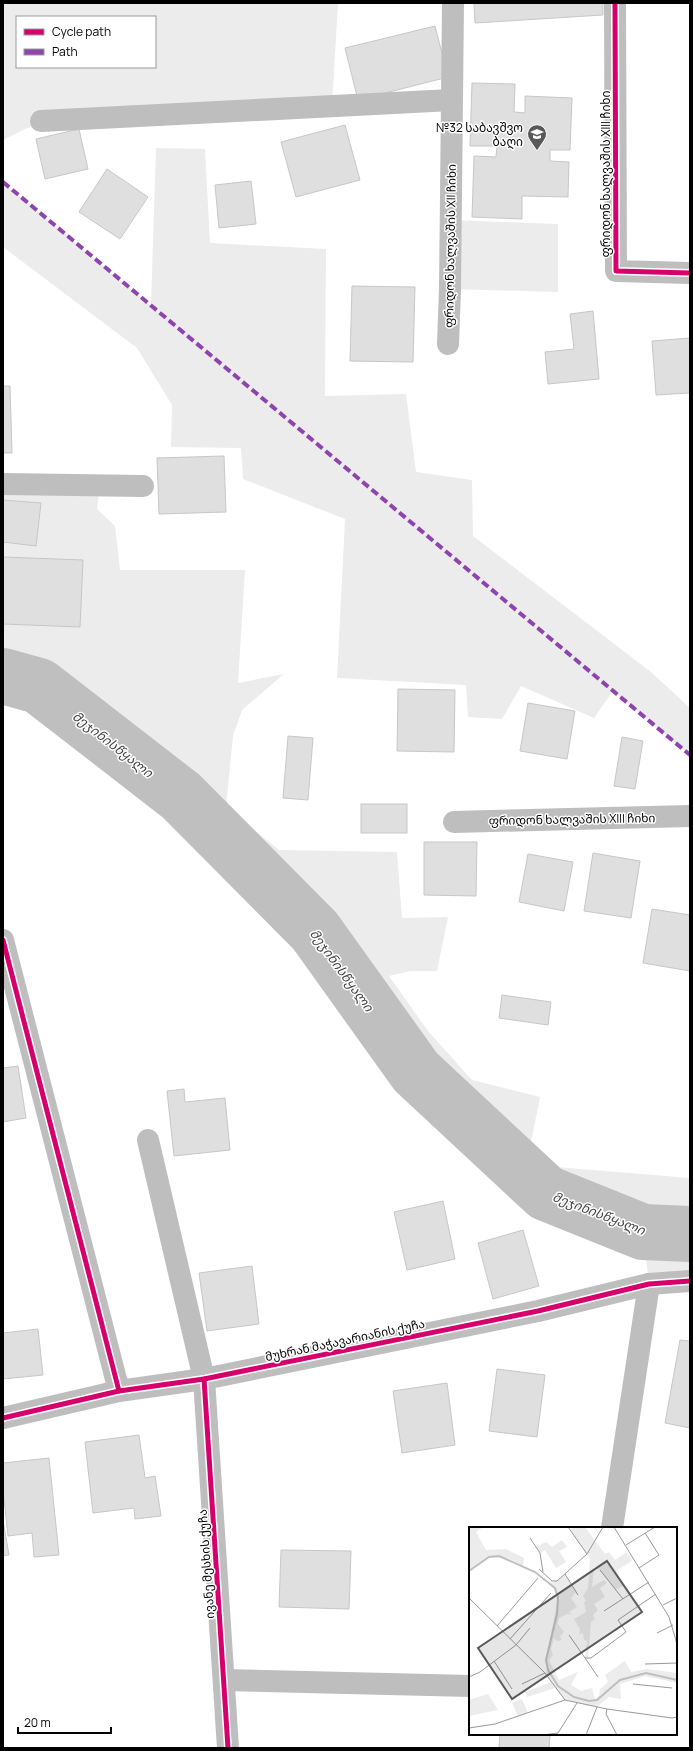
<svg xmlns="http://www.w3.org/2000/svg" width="693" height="1751" font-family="Manrope,'Noto Sans Georgian',sans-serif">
<rect width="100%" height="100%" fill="#fff"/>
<g fill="#ececec" fill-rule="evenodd">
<path d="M 3,3 L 338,3 L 332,106 L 41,121 L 3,140 ZM 17,17 L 155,17 L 155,67 L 17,67 Z"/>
<polygon points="156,148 205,149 210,243 326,249 325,396 406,394 416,472 472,480 473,536 651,672 690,708 690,755 613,691 594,718 521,686 502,719 468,717 466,685 337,678 345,519 243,479 241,448 171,447 172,405 137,348 3,247 3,182 151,306"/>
<polygon points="451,220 558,224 558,292 450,289"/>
<polygon points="3,484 100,485 97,509 115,526 120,570 245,570 238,683 284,674 242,710 233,736 226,807 279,850 397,852 402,918 448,917 437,971 411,971 389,976 428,1031 472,1080 540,1097 531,1142 556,1167 690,1178 690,1281 649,1284 643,1232 546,1193 416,1072 315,931 181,796 39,686 3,676"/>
</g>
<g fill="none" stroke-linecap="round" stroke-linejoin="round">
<polyline stroke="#bfbfbf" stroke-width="56" points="3,676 39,686 181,796 315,931 416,1072 546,1193 643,1232 690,1234"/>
</g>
<g fill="#dfdfdf" stroke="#c7c7c7">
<polygon points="474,3 603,3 603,15 475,23"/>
<polygon points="435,26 448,77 358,100 345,48"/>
<polygon points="472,83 515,84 514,112 525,113 525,96 572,98 570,150 550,150 550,161 569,162 568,197 522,196 522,219 472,217 474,156 496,157 497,146 470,146"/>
<polygon points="345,125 360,180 296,197 281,142"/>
<polygon points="79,129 88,169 45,179 36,139"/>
<polygon points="107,169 148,197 120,239 79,212"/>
<polygon points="251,181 256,224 219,228 215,185"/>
<polygon points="352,286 415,287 413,362 350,361"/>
<polygon points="593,311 599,379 548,384 545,352 574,349 570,314"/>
<polygon points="690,338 690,393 656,395 652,341"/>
<polygon points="3,386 10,386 12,453 3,453"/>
<polygon points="224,456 226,512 159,514 157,458"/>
<polygon points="3,500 41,503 36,546 3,542"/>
<polygon points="3,557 83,560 80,627 3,624"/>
<polygon points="398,689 455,690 454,752 397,751"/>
<polygon points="528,703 575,711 567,759 520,751"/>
<polygon points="288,736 313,738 308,800 283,798"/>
<polygon points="622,737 643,741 635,789 614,786"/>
<rect x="361" y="804" width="46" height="29"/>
<polygon points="424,842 477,842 476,896 424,895"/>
<polygon points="593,853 640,861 631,918 584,911"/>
<polygon points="528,854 573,862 564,911 519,902"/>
<polygon points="652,909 690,915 690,971 643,963"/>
<polygon points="502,995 551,1002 548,1025 499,1018"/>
<polygon points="18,1066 26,1118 3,1122 3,1068"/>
<polygon points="184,1089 185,1102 225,1098 230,1150 174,1156 167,1091"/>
<polygon points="443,1201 455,1259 407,1270 394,1212"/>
<polygon points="523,1230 539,1286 493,1299 478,1243"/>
<polygon points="252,1266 259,1324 207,1331 199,1273"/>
<polygon points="38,1329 43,1375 3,1379 3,1333"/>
<polygon points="680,1340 690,1341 690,1428 665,1423"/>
<polygon points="497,1369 545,1375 537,1437 489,1431"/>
<polygon points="447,1383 455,1445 402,1453 393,1391"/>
<polygon points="139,1435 145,1478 155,1476 161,1516 135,1519 134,1508 93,1513 85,1442"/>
<polygon points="49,1458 59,1555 34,1557 32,1533 8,1536 3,1490 3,1463"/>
<polygon points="3,1520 9,1555 3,1556"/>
<polygon points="281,1550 351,1551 349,1609 279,1607"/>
<polygon points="500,1734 550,1735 549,1748 499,1748"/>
</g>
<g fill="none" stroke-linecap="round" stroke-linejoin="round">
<g stroke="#bebebe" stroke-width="22">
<polyline points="615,3 616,271 690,273"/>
<polyline points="41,121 452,100"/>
<polyline points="448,344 450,289 453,3"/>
<polyline points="3,484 143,486"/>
<polyline points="454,822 690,816"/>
<polyline points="3,940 119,1391"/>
<polyline points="148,1140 204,1379 228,1748"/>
<polyline points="3,1418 119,1391 204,1379 538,1311 649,1284 690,1281"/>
<polyline points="612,1528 649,1284"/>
<polyline points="224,1680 470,1686"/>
</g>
<polyline stroke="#8e44ad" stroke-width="4" stroke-dasharray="8 4" stroke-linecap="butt" points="3,182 690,755"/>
<defs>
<g id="cycleway">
<polyline points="615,3 616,271 690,273"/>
<polyline points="3,940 119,1391"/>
<polyline points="204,1379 228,1748"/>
<polyline points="3,1418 119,1391 204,1379 538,1311 649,1284 690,1281"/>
</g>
</defs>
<use href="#cycleway" stroke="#fff" stroke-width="8"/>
<use href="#cycleway" stroke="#d6006c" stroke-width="5"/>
</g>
<defs>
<symbol id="school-pin" viewBox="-11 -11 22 30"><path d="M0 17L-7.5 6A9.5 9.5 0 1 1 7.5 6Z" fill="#595959" stroke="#fff"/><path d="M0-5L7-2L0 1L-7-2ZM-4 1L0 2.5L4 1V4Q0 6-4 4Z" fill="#fff"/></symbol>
</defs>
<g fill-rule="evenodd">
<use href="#school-pin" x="526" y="123" width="22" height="30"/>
</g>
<g text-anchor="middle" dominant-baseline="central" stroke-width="3" stroke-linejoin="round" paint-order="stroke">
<g font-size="12" fill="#000" stroke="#fff" text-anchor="end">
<text x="523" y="127">№32 საბავშვო<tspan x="523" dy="14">ბაღი</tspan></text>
</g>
<g font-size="12" fill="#000" stroke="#fff">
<text transform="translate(605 174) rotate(-90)">ფრიდონ ხალვაშის XIII ჩიხი</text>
<text transform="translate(450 246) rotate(-89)">ფრიდონ ხალვაშის XII ჩიხი</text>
<text transform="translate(572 819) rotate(-1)">ფრიდონ ხალვაშის XIII ჩიხი</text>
<text transform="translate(345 1340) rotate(-12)">მუხრან მაჭავარიანის ქუჩა</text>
<text transform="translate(206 1564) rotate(-94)">ივანე მესხის ქუჩა</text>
</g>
<g font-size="13" font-style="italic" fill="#444" stroke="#fff">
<text transform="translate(113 744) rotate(38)">მეჯინისწყალი</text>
<text transform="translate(342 970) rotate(54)">მეჯინისწყალი</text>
<text transform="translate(599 1213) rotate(21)">მეჯინისწყალი</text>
</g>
</g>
<g transform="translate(469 1527)">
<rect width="208" height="208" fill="#fff"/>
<path d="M 3,0 L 14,0 L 7,5 L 17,23 L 37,22 L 55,31 L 54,39 L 38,31 L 20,30 L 0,44 L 0,3 ZM 105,0 L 116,0 L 136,27 L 140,25 L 146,33 L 158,25 L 163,34 L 147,44 L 155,58 L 147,63 L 131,43 L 125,40 L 123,60 L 135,53 L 138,56 L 131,61 L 136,70 L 125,77 L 129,83 L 124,88 L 126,92 L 122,95 L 119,132 L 116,131 L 118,114 L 115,113 L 114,106 L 110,107 L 111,102 L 105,92 L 117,85 L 115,75 L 117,74 L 114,69 L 119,61 L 121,31 L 101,3 ZM 93,13 L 98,20 L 90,24 L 97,35 L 87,41 L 76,23 L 71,26 L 67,20 L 77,15 L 83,20 ZM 96,47 L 107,65 L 102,71 L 108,80 L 100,85 L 103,88 L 98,87 L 90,91 L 89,97 L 95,105 L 91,109 L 93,113 L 88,114 L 85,111 L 82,122 L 84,128 L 80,133 L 90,153 L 109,145 L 102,158 L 112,164 L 123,161 L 126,172 L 130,169 L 131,162 L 139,155 L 136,148 L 156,134 L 162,145 L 177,142 L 208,146 L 208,156 L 176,149 L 151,157 L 152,172 L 140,170 L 128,180 L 96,173 L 86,161 L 58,170 L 56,165 L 82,155 L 76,146 L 79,143 L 77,133 L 89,71 L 82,57 ZM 19,167 L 29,183 L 0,189 L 0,173 ZM 53,172 L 59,186 L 49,189 L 43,176 Z" fill="#ececec"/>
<path fill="none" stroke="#bfbfbf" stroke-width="2" d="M 0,44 L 20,30 L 30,29 L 66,45 L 86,61 L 89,71 L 88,87 L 77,133 L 79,143 L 89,159 L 105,170 L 120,174 L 128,173 L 151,153 L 177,146 L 208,153"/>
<path fill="none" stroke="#999" stroke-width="1" d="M 99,0 L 118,27M 145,0 L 200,90 L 208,117M 61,11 L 71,26 L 74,45M 157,18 L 186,0M 170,41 L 190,28 L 176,6M 70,42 L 83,54 L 88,54 L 118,27 L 134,0M 131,43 L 154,72M 96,47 L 109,68M 0,71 L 76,146 L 96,173 L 138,182 L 203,191 L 208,190M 194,78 L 208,71M 135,84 L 180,55M 28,99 L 69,51M 188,106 L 204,98M 100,108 L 116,131M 41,112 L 82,66M 116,131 L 122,131 L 157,105 L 149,93 L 187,67M 116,131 L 129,150M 25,134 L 43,162M 176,137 L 208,136M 0,150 L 11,145 L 47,118 L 61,101M 53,157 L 76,146M 164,157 L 203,161M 138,182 L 137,187 L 148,208M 0,201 L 26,197 L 96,173M 74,208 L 89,206 L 108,176M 117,208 L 128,180"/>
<path fill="#595959" fill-opacity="0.15" stroke="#595959" stroke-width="2" d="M 138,34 L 173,85 L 43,172 L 9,121 Z"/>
<rect width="208" height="208" fill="none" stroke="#000" stroke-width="2"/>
</g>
<rect width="693" height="1751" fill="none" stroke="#000000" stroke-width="8"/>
<rect x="16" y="16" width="140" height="52" fill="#ffffff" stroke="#999999"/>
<rect x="24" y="29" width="20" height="6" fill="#d6006c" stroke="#999999"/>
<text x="52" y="36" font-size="12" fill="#000000">Cycle path</text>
<rect x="24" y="49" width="20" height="6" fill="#8e44ad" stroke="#999999"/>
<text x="52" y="56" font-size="12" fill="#000000">Path</text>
<path d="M18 1727v6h93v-6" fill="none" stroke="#000000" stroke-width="2"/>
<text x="24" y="1727" font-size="12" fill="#000000" stroke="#ffffff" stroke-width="3" paint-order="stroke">20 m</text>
</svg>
